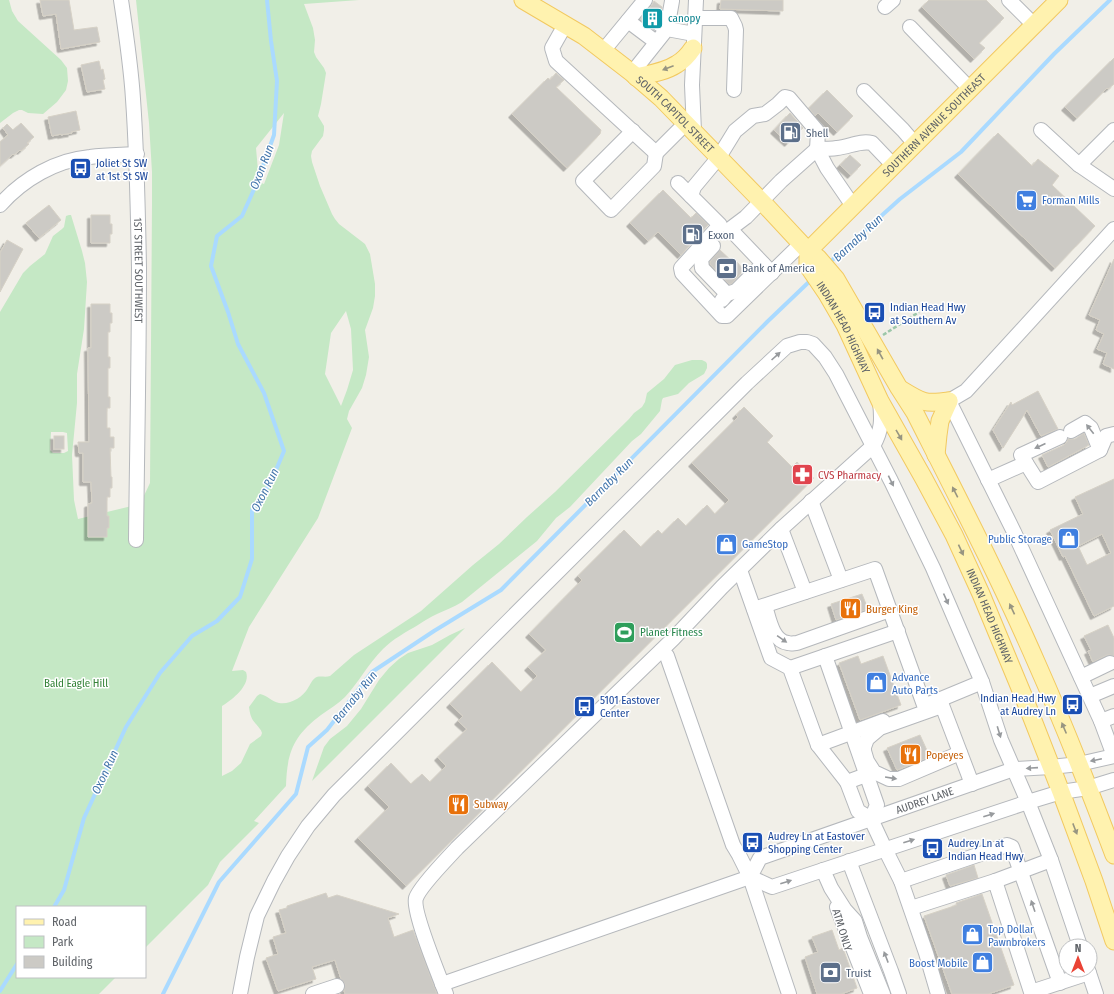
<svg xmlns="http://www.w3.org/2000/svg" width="1114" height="994" font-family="'Fira Sans Condensed',sans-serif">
<defs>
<filter id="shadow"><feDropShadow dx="-3.5" dy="3.5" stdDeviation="0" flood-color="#0004"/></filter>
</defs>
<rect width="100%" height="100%" fill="#f1efe8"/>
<g fill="#c5e8c5" fill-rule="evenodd">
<polygon points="0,0 9,0 12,11 18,21 61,60 67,68 68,81 66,90 57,102 43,114 28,113 22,110 19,110 13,113 0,123"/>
<path d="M 136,0 L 359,0 L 304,4 L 313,28 L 315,40 L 314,52 L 316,57 L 324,68 L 326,73 L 321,104 L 318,116 L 324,126 L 324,130 L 323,136 L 312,151 L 311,156 L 312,162 L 320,186 L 332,214 L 335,219 L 339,224 L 365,244 L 370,254 L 375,284 L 375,296 L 373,308 L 365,330 L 369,357 L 366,375 L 362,388 L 349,411 L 347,419 L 352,428 L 318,518 L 249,627 L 232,671 L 243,670 L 246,672 C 251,685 232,700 222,706 L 222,776 L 232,771 L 241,763 L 250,744 L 261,736 L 262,733 C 261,729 258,727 256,724 C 251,719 250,714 249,707 L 257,696 L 260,694 C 267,695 272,702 279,703 C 290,705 303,697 308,688 C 310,685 312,680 315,678 C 319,675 325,678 330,676 L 354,655 L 421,611 L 473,565 L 499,544 L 527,517 L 555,492 L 629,419 L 634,413 L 642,407 L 645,402 L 647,393 L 664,379 L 675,365 L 692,360 L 702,360 L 706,362 L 707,364 L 707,368 L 704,374 L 689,383 L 678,394 L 663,398 L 662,400 L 660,411 L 641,434 L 632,441 L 570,507 L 556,518 L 537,541 L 462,602 C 454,607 445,610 437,614 C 430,617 424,621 418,625 C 406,632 393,639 383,649 C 368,664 359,682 345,697 C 338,704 329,709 321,715 C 293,736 287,753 286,786 L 254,821 L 259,823 L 220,862 L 208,885 L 145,948 L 145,907 L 17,907 L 17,977 L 116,977 L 99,994 L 0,994 L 0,312 L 23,273 L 30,266 L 45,254 L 53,236 L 62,229 L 64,227 L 66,216 L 69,215 L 71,215 L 82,251 L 85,263 L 87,282 L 84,329 L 77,374 L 77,403 L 72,455 L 74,500 L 78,519 L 140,504 L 150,483 L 152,204 L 152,172 L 149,123 ZM 284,113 L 279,145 L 264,184 L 259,182 L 256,148 ZM 346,311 L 351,329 L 353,370 L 347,390 L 341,406 L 325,374 L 331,333 ZM 51,432 L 63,432 L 67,433 L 68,451 L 64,453 L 53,453 L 50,450 Z"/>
<polygon points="465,628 312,781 324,747 330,739 347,726 361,709 379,680 389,668 399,659 408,653 432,645 450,635"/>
</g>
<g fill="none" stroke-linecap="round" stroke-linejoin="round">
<g stroke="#aadaff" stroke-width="4">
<polyline points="829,263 900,199 961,152 1054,54 1110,0"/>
<polyline points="54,907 64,890 84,818 126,727 160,673 192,636 217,621 240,597 252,559 252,510 271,482 284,451 264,393 238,344 228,312 211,266 217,236 242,216 256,185 274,135 277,81 271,41 267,0"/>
<polyline points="0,991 17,964"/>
<polyline points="163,994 219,882 296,794 308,747 327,730 372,672 434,631 501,590 767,322 812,279"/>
</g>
</g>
<g fill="#cccac5" stroke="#d6d1c6" fill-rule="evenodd" filter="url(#shadow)">
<polygon points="40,0 69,0 74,30 97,27 100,42 61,49 56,14 43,16"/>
<polygon points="721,0 783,0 783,11 720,9"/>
<polygon points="929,0 986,0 1004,18 979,43 985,48 974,59 922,7"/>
<polygon points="654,1 662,7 661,16 655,16 652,20 651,24 652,28 640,19 652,5"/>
<polygon points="1114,58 1114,84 1108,89 1107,88 1077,118 1065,107"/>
<polygon points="99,61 101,70 103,69 105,79 103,80 105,89 87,92 81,65"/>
<polygon points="556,73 564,80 556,87 601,130 600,134 567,168 512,114 548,78 550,80"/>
<polygon points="827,90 853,116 837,132 818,113 815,116 809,108"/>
<polygon points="76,111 80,130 71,132 72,133 66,134 61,135 61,134 52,136 48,117"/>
<polygon points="790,113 803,128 788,143 774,130"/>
<polygon points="21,123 34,137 27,143 29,144 21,151 20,150 14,155 13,154 0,166 0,142 8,135 3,128 7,124 13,130"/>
<polygon points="998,133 1032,166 1038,159 1059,176 1052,185 1095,226 1055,268 958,174"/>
<polygon points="850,155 861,165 851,175 840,165"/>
<polygon points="663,190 691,218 696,213 708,225 681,255 658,232 648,241 630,223"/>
<polygon points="49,205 61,220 39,238 26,223"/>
<polygon points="91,215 110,215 110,224 112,224 112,234 110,234 110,243 91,243"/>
<polygon points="7,240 23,249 0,292 0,253"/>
<polygon points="720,250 734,263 736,261 744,270 731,284 729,284 710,264 710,262"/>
<polygon points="1114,259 1114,369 1103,364 1107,353 1097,349 1104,334 1096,330 1100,320 1089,315"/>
<polygon points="91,304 110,304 110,313 112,313 112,323 110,323 110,332 108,332 108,357 110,357 110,368 108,368 108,397 110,397 110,408 107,408 107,428 110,428 110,437 114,437 114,448 110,448 111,477 112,477 112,488 110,488 110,497 107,497 107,516 109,516 109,528 107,528 107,537 88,537 88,504 92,503 91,482 83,482 83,453 79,453 78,442 89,442 88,348 91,348"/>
<polygon points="1038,391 1058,429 1041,436 1027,410 1003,448 993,430 1011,402 1012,405"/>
<polygon points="744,407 773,436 767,442 792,467 797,462 813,477 812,477 814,478 406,886 358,838 389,807 368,786 391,763 411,784 422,774 430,782 446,766 438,757 467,729 458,721 463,716 450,704 492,662 521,692 537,676 528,667 546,650 529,634 582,580 578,576 624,530 641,547 658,530 662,534 678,518 686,526 707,505 715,514 729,500 692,463 738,417 736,415"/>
<polygon points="1084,433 1089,445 1048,467 1042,455 1064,445 1067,442 1068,439 1075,439"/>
<rect x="54" y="436" width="10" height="13"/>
<path d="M 1114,479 L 1114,606 L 1094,616 L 1065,556 L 1063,557 L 1050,530 L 1083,514 L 1075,497 ZM 1102,534 L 1111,553 L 1087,565 L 1078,546 Z"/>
<polygon points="862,594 868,609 836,620 831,604"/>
<polygon points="1108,625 1114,638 1114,656 1110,655 1107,655 1093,662 1088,651 1091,650 1084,636"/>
<polygon points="858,656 861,664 883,656 901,705 860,720 839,663"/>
<polygon points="920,735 930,757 897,770 887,748"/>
<polygon points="974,865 978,878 950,886 946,875"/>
<polygon points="326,893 328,898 337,895 399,914 388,918 394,937 413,930 437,994 345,994 344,990 345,984 341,979 335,960 312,967 316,979 278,991 266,958 278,954 273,937 286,933 279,910 287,908 287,906"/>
<polygon points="982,894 1014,985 988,994 952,994 924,916 957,905 956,903"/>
<polygon points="832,930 839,950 843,948 857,988 841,994 817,994 805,957 818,952 812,937"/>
</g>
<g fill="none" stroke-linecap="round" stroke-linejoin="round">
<polyline stroke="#ccccc8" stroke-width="14" stroke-dasharray="14 7" stroke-linecap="butt" points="645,13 659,24"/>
<defs>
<g id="minor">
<path id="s1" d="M 121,0 C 126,33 131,66 133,99 C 137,155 138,212 139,268 C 139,359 137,450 136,540"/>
<polyline points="1009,0 1034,25"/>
<polyline points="885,7 893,0"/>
<polyline points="695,18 731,18 735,26 736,30 734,90"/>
<polyline points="628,21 656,42"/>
<polyline points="659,24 667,29 672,1"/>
<polyline points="565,25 552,48 556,61 656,153 686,123"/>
<polyline points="910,27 970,89"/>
<polyline points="603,51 645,0"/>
<polyline points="632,73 667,29 694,34"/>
<polyline points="864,91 903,130 915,144"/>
<polyline points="1041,130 1079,165 1114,189"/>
<polyline points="633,131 583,181 611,210 654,166 656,153"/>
<polyline points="694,131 692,85 696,0"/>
<polyline points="1079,165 1114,130"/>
<polyline points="678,183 691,196"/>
<path d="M 0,205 C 23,179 56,160 90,157 C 106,155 121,155 137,154"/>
<polyline points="1114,229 966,391 949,401 1014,532 1101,721 1114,756"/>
<path d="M 801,244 L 727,316 L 722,316 L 682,273 L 681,268 L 720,225 L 691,196 L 694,187 L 719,157 L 735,131 L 753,116 L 765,114 L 778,104 L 785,97 L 789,98 L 818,132 L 817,149 C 824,149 831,149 837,148 C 849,147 860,140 872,143 L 893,165"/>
<polyline points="713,246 701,259 702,268 727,294"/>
<polyline points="772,273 730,229 746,217 781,181 817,149 827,168 853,206"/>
<polyline points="722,300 727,294 736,291 763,264"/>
<polyline points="1071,431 1085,423 1091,428 1100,450"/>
<polyline points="1026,463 1021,455 1060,437"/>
<polyline points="988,480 1026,463 1038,482 1100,450 1106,436 1114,434"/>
<polyline points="811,501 841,580"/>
<polyline points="781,529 805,592"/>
<polyline points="740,570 771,658 790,668 818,745 847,782 866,775"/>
<path d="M 765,606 C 769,618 772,641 788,643 C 791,644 794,643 797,643 L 890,610"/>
<polyline points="754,609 875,569 924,705"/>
<polyline points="661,651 667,656 733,845 739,855 750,877 789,994"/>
<polyline points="825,656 877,805 871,819"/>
<polyline points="790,668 898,631"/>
<polyline points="1081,677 1110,663"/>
<polyline points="1090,696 1114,686"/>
<polyline points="940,700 972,784"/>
<polyline points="929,704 982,682"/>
<polyline points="942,706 880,728 867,739 864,747 864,751 867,761 874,772 889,779 899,779 960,753"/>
<polyline points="1101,721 1114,716"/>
<polyline points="818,745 883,721"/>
<polyline points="847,782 858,811 871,819 885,849 901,881 926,953 938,994"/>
<polyline points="849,861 891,971 899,994"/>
<polyline points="823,870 831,888 845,910 855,921 860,937 883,994"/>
<path id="s2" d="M 750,877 L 760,858 L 1014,769 L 1051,767 L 1079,764 L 1114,756"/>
<polyline points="750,877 772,887 1028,802 1061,792 1088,788 1114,780"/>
<polyline points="901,881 1007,845 1012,847 1060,983"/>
<polyline points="995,881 1051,860"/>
<polyline points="837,907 871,994"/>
<polyline points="911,908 995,881 1031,992 1089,973"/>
<polyline points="1088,970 1096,994"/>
<polyline points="442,984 750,877"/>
<polyline points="240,994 247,957 257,916 274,881 288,856 308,826 334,795 747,383 787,346 800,342 807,342 813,344 825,357 836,374 891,481 933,568 982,682 1001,740 1028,802 1051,860 1080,946"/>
<polyline points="313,994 337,986"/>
<path d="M 446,994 C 440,978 412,911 416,898 C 420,886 448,858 457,848 L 673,639 L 722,587 L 781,529 L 873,446 C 882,430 882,420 880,402"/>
</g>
<g id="major">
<path id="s3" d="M 523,0 L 584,36 L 632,73 L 661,98 L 767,207 L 808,251 L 818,258 L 836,279 L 899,388 L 915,413 C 957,496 1000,579 1037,664 C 1065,727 1090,791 1114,855"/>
<path d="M 636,77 C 650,74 665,72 677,64 C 684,60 689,54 693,48"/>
<path id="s4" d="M 808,251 L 808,266 L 827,294 L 845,325 L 880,401 L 924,479 L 954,535 L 981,594 L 1025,700 L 1061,792 L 1094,881 L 1114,941"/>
<path id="s5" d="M 808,251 L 1059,0"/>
<path d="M 902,390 C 923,403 925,404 949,401"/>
<polyline points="936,455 938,435 940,421 949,401"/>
</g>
</defs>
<use href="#minor" stroke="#b5b8bc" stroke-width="16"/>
<use href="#major" stroke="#f2c960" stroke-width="19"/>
<polyline stroke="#9cc7a9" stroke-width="2.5" stroke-dasharray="4 2" stroke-linecap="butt" points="883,335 919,312"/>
<use href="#minor" stroke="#fff" stroke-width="14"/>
<use href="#major" stroke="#fff2af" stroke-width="17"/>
</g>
<defs><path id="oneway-solid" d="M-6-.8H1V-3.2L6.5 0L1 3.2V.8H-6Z"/></defs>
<g fill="#979581">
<use href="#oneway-solid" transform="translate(668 68) rotate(159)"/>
<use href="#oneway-solid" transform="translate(880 354) rotate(-119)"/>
<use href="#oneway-solid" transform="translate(899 435) rotate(60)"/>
<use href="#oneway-solid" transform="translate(955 492) rotate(-117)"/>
<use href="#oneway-solid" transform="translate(961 550) rotate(65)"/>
<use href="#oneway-solid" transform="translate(1012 609) rotate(-115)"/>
<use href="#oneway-solid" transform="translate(1064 728) rotate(-113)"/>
<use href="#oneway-solid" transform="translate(1075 829) rotate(69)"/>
</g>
<g fill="#979a9d">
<use href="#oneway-solid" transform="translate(776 356) rotate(-42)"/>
<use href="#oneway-solid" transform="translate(1090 429) rotate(-128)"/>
<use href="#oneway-solid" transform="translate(1040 446) rotate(156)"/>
<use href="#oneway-solid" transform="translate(891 481) rotate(64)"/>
<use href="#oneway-solid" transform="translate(946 599) rotate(66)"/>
<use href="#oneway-solid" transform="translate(782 639) rotate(35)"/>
<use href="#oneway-solid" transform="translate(999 732) rotate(73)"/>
<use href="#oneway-solid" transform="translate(1096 760) rotate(168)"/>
<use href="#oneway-solid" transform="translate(1032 768) rotate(176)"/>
<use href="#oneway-solid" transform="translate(891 778) rotate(9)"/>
<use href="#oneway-solid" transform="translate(989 815) rotate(-18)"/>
<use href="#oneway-solid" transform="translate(909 841) rotate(-18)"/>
<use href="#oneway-solid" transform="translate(786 882) rotate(-18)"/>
<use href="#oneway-solid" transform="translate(1033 906) rotate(-109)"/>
<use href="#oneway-solid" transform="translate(886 957) rotate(-111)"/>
</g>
<defs>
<symbol id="building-square" viewBox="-11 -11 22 22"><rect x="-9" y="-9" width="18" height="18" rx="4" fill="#0f9aa8" stroke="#fff"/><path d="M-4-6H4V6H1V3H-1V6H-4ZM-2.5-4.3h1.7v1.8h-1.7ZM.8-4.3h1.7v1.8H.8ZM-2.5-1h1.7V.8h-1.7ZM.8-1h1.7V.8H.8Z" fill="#fff"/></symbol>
<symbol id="fuel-square" viewBox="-11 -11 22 22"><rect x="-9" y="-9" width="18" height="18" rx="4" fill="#5c6f8a" stroke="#fff"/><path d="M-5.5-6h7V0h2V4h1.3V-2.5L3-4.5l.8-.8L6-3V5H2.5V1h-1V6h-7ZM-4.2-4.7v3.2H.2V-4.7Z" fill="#fff"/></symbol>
<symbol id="bus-square" viewBox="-11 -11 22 22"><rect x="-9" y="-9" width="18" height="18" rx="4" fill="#1a4fb4" stroke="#fff"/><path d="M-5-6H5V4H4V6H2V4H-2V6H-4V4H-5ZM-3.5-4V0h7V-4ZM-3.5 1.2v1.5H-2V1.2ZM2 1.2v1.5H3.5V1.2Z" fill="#fff"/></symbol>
<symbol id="supermarket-square" viewBox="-11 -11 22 22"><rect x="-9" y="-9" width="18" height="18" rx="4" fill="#3f7fe0" stroke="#fff"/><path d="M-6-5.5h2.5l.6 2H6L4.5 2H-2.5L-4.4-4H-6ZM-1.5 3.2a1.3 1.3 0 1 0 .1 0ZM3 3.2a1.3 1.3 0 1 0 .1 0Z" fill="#fff"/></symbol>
<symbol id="bank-square" viewBox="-11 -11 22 22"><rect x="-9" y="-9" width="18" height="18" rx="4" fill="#5c6f8a" stroke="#fff"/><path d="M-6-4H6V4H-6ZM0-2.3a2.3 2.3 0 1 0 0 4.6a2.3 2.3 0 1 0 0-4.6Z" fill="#fff"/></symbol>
<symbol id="pharmacy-square" viewBox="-11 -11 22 22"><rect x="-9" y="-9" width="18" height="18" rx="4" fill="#e0444e" stroke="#fff"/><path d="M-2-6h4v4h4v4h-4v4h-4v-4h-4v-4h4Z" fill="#fff"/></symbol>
<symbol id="shop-square" viewBox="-11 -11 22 22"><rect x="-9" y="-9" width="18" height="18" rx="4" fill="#3f7fe0" stroke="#fff"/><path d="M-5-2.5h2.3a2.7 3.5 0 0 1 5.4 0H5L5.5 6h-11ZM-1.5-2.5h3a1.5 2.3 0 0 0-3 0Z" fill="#fff"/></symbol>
<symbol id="restaurant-square" viewBox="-11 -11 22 22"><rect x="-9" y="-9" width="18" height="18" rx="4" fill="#e8710a" stroke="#fff"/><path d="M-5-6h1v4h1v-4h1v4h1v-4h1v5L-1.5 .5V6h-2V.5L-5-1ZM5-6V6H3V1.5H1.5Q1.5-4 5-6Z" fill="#fff"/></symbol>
<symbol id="stadium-square" viewBox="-11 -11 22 22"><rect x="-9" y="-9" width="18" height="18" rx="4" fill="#2e9e5b" stroke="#fff"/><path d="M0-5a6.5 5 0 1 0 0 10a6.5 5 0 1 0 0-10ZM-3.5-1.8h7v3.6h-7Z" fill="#fff"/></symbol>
</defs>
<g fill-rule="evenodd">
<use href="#building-square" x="640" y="6" width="25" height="25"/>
<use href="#fuel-square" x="778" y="120" width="25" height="25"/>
<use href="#bus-square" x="68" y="156" width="25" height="25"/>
<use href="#supermarket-square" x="1014" y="188" width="25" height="25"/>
<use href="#fuel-square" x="680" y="222" width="25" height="25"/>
<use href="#bank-square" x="714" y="256" width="25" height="25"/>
<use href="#bus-square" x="862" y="300" width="25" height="25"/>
<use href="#pharmacy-square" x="790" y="462" width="25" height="25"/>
<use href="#shop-square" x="1056" y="526" width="25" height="25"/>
<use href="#shop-square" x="714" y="532" width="25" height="25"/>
<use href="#restaurant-square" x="838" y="596" width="25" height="25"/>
<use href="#stadium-square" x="612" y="620" width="25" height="25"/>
<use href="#shop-square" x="864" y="670" width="25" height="25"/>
<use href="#bus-square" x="1060" y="692" width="25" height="25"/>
<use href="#bus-square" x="572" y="694" width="25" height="25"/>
<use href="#restaurant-square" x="898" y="742" width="25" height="25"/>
<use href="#restaurant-square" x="446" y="792" width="25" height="25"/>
<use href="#bus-square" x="740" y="830" width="25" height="25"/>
<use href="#bus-square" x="920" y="836" width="25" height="25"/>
<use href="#shop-square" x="960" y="922" width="25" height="25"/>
<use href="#shop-square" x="970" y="950" width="25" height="25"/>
<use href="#bank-square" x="818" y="960" width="25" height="25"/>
</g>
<g text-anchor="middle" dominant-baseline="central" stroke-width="3" stroke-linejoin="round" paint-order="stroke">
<g font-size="11" fill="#0d838f" stroke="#fff" text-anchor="start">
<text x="668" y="18">canopy</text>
</g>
<g font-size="11" fill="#5f6368" stroke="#fff">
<text stroke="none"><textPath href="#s3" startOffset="191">SOUTH CAPITOL STREET</textPath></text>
<text stroke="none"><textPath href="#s5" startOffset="178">SOUTHERN AVENUE SOUTHEAST</textPath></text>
<text stroke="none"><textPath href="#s1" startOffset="271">1ST STREET SOUTHWEST</textPath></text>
<text stroke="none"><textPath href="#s4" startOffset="86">INDIAN HEAD HIGHWAY</textPath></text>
<text stroke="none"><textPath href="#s4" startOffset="410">INDIAN HEAD HIGHWAY</textPath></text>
<text stroke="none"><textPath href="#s2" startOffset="196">AUDREY LANE</textPath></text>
<text transform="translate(842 930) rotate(73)">ATM ONLY</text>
</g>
<g font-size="11" fill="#4e5e75" stroke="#fff" text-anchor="start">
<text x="806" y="133">Shell</text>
<text x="708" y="235">Exxon</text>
<text x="742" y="268">Bank of America</text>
<text x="846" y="973">Truist</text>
</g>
<g font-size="11" fill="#164399" stroke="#fff" text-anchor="start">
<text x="96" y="163">Joliet St SW<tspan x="96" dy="13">at 1st St SW</tspan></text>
<text x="890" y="307">Indian Head Hwy<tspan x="890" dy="13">at Southern Av</tspan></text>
<text x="1056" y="698" text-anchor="end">Indian Head Hwy<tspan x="1056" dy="13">at Audrey Ln</tspan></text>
<text x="600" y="700">5101 Eastover<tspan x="600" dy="13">Center</tspan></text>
<text x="768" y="836">Audrey Ln at Eastover<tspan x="768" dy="13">Shopping Center</tspan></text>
<text x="948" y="843">Audrey Ln at<tspan x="948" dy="13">Indian Head Hwy</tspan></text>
</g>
<g font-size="11" fill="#366cbe" stroke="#fff" text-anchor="start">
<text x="1042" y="200">Forman Mills</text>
<text x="1052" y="539" text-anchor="end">Public Storage</text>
<text x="742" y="544">GameStop</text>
<text x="892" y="677">Advance<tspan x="892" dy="13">Auto Parts</tspan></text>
<text x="988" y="929">Top Dollar<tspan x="988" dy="13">Pawnbrokers</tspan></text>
<text x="968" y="963" text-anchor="end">Boost Mobile</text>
</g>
<g font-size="11" fill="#be3a42" stroke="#fff" text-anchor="start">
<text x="818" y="475">CVS Pharmacy</text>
</g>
<g font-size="11" fill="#c56008" stroke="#fff" text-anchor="start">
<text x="866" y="609">Burger King</text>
<text x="926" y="755">Popeyes</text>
<text x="474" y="804">Subway</text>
</g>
<g font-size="11" fill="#27864d" stroke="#fff" text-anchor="start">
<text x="640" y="632">Planet Fitness</text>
</g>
<g font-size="11" fill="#348238" stroke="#fff">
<text x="76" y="683">Bald Eagle Hill</text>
</g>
<g font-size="12" font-style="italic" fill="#4174aa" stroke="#fff">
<text transform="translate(262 167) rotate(-69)">Oxon Run</text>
<text transform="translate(858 238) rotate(-43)">Barnaby Run</text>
<text transform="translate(609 482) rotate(-45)">Barnaby Run</text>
<text transform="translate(265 490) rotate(-63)">Oxon Run</text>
<text transform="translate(355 697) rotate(-51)">Barnaby Run</text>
<text transform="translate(105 772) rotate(-65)">Oxon Run</text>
</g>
</g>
<rect x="16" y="906" width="130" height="72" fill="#ffffff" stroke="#bfc1c3"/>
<rect x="24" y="919" width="20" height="6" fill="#fff2af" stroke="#bfc1c3"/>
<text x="52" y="926" font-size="12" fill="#5f6368">Road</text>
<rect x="24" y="936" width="20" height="12" fill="#c5e8c5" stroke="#bfc1c3"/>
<text x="52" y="946" font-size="12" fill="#5f6368">Park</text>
<rect x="24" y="956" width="20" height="12" fill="#cccac5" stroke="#bfc1c3"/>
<text x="52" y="966" font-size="12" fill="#5f6368">Building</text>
<g transform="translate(1078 958)"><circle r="19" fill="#ffffff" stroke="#bfc1c3"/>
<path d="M0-3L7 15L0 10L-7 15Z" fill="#ea4335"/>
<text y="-6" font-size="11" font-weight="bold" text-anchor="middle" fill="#5f6368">N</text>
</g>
</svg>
